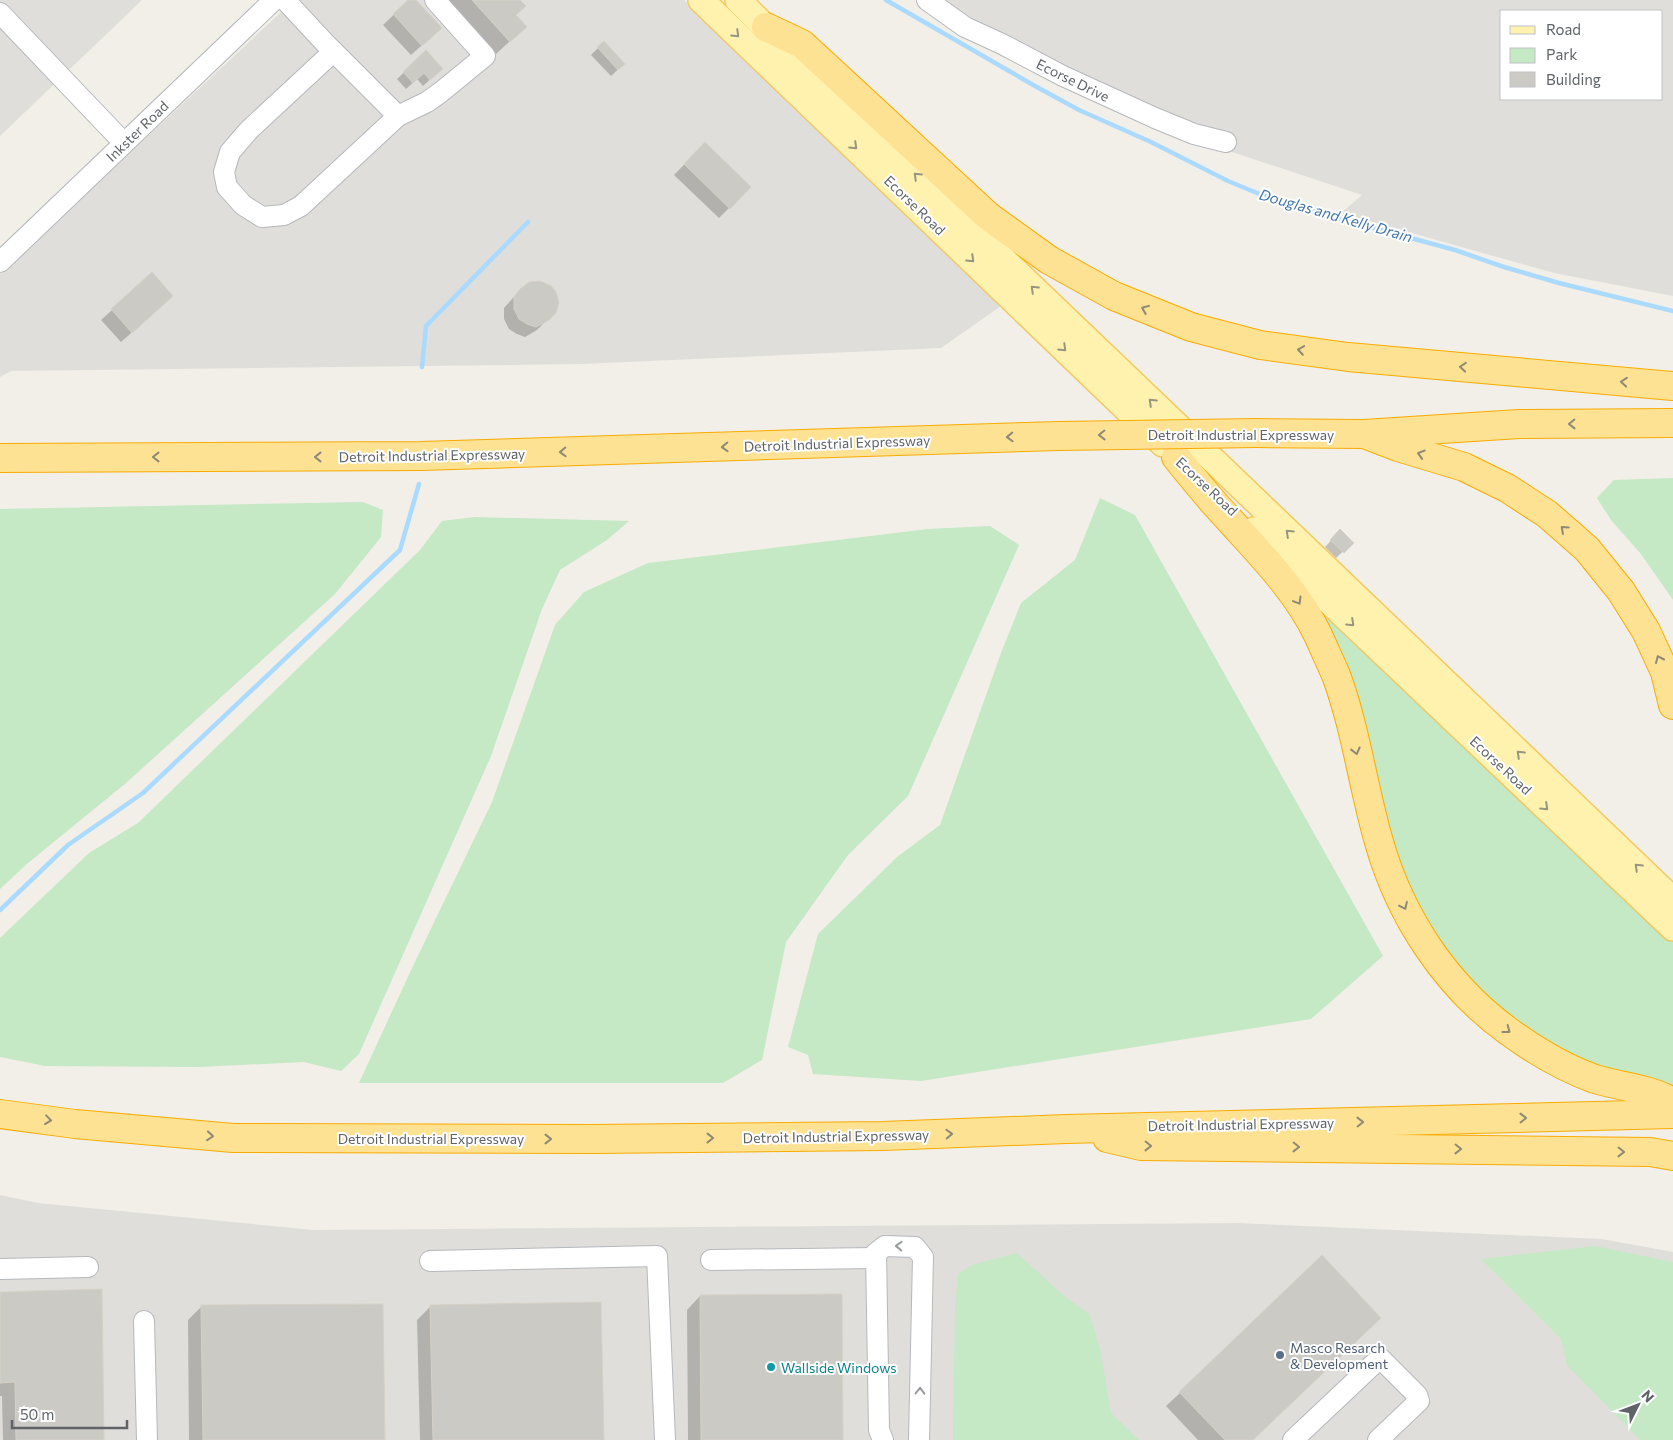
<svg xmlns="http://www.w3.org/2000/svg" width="1673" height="1440" font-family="Commissioner,sans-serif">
<rect width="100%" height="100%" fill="#f1efe8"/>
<g fill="#e0deda" fill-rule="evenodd">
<polygon points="0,0 142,0 0,136"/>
<polygon points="294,0 684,0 871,173 1001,306 941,348 582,364 11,371 0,377 0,274"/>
<path d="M 917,0 L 1673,0 L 1673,296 L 1554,273 L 1341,213 L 1362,195 L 1199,141 L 1076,92 L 990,50 ZM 1502,11 L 1662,11 L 1662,99 L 1502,99 Z"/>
<polygon points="0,1195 38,1203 314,1230 1237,1223 1602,1239 1673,1252 1673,1440 0,1440"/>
</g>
<g fill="#c5e8c5">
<polygon points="1673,478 1673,600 1641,554 1611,520 1597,498 1614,480"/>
<polygon points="1100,498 1135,515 1383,956 1311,1019 921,1081 813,1074 808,1055 788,1047 818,934 897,857 940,825 1001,653 1021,603 1075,560"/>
<polygon points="363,502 383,510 381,537 335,594 126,783 28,863 0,889 0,509"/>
<polygon points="475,517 629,521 607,540 560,570 542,609 491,756 359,1054 341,1071 304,1062 199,1067 45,1066 0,1057 0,938 89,853 138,823 420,550 442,521"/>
<polygon points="990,526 1019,545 908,796 848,855 786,942 762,1060 723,1083 359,1083 413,966 492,802 555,625 584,592 648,563 928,529"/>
<polygon points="1322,609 1673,939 1673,1085 1616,1074 1579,1059 1539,1039 1505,1016 1444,952 1409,892 1319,614"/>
<polygon points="1595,1246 1673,1262 1673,1440 1640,1440 1567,1365 1561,1339 1481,1259"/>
<polygon points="1017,1253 1063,1295 1090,1315 1101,1353 1111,1413 1139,1440 953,1440 955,1307 958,1274 972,1265"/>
</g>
<g fill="#0003">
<polygon points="409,0 415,0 430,38 411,55 383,25"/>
<polygon points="429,0 519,0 511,40 496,54 448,2"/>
<polygon points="604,42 624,64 611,76 591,55"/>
<polygon points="426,52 435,75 423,86 417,79 406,89 397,79"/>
<polygon points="705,143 750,187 719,218 674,175"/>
<polygon points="152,274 162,306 121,342 101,320"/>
<polygon points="520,290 555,312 537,330 525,337 517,334 509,329 504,319 504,308"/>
<polygon points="1340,531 1352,543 1336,558 1325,547"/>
<polygon points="0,1293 103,1440 3,1440 2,1396 0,1396"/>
<polygon points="700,1296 842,1440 688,1440 687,1310"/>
<polygon points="202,1306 383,1440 189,1440 188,1320"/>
<polygon points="431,1306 603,1440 420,1440 417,1320"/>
<polygon points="1180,1393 1252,1440 1198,1440 1166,1406"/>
</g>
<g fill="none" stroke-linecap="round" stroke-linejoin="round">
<g stroke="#aadaff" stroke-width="4.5">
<polyline points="886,0 1035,86 1079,110 1151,142 1228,181 1262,195 1315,212 1455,250 1504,267 1559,283 1673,311"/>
<polyline points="422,367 426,326 528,222"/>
<polyline points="0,910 68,845 143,793 400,550 419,484"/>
</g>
</g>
<g fill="#cccac5" stroke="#d6d1c6">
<polygon points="408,0 416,0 442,28 422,46 393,14"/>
<polygon points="472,0 520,0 526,6 516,15 527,27 510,42"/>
<polygon points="604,41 625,64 618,70 597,47"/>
<polygon points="426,50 443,69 430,80 424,73 413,83 403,72"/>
<polygon points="705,142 751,187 730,209 684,164"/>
<polygon points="152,272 173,296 132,333 111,309"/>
<polygon points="540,281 551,286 556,292 559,303 556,313 549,320 536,327 527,324 519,319 514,309 514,297 520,289 529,282"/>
<polygon points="1340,529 1354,543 1344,553 1330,540"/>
<polygon points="1322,1255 1381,1318 1253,1440 1225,1440 1179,1392"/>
<polygon points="102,1289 104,1440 16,1440 15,1382 0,1383 0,1292"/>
<polygon points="842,1294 843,1440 701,1440 700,1295"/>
<polygon points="601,1302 604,1440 433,1440 430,1305"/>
<polygon points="383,1304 385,1440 203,1440 201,1305"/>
</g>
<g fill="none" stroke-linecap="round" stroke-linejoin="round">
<defs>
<g id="minor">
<polyline points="285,0 325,43 398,116 427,102 441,92 485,56 435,0"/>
<polyline points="927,0 965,27 1002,44 1063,76 1155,118 1194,134 1226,142"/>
<polyline points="0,13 124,143"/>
<polyline points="333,52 249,130 230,152 224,172 227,187 243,205 262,217 284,215 301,206 398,116"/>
<polyline points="0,262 274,0"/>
<polyline points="711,1260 876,1258"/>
<polyline points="430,1261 657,1256 665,1440"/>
<polyline points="0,1269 88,1267"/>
<polyline points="144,1321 147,1440"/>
<polyline points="883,1440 879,1430 876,1253 885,1246 915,1247 923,1257 919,1440"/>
<polyline points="1293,1440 1380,1358 1417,1395 1419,1401 1378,1440"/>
</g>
<g id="major">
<polyline points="701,0 1163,444"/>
<polyline points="738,0 867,129 1673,900"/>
<polyline points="1254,530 1673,928"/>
</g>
<g id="highway">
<polyline points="766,27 802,44 988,216 1049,260 1114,296 1191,327 1260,345 1348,357 1673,386"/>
<polyline points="1256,433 1364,434 1519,424 1673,423"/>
<polyline points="1364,434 1398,447 1464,467 1507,488 1547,514 1587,549 1621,591 1646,631 1665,672 1673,705"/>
<path d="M 1176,457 C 1192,477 1208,497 1226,516 C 1259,553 1296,589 1318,635 C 1324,648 1330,662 1336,675 C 1356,729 1363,787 1379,842 C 1400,916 1445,985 1508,1031 C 1534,1050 1564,1068 1595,1079 C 1621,1087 1649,1088 1673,1102"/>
<polyline points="0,458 421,456 1059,436"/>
<polyline points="0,1114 75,1124 233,1138 594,1139 883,1136 1066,1129 1673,1114"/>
<polyline points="1107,1138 1141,1146 1650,1152 1673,1156"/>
</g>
</defs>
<use href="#minor" stroke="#b5b8bc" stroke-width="22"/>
<use href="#major" stroke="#f2c960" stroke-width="28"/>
<use href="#highway" stroke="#f9ab00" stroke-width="30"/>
<use href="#minor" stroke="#fff" stroke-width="20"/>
<use href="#major" stroke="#fff2af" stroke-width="25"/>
<use href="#highway" stroke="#fde293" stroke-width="28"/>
<defs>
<polyline id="highway-bridge" points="1059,436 1256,433"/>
</defs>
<use href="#highway-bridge" stroke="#f9ab00" stroke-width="30" stroke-linecap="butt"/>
<use href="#highway-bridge" stroke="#fde293" stroke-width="28"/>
</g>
<defs><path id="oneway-chevron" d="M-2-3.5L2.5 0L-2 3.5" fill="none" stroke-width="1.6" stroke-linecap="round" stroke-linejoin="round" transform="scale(1.25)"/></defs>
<g stroke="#979581">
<use href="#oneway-chevron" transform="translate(736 34) rotate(44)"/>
<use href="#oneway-chevron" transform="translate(854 146) rotate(44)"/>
<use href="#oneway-chevron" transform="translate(917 176) rotate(-136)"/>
<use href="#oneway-chevron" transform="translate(971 259) rotate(44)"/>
<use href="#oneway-chevron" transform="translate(1034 289) rotate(-136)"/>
<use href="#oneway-chevron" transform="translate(1063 348) rotate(44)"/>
<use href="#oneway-chevron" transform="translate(1152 402) rotate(-136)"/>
<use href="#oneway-chevron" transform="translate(1289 533) rotate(-137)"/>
<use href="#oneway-chevron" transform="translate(1351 623) rotate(43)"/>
<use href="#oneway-chevron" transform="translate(1520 754) rotate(-136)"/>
<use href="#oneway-chevron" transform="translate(1545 807) rotate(43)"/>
<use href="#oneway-chevron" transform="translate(1638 867) rotate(-136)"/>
</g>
<g stroke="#8e8975">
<use href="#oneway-chevron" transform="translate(1145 309) rotate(-158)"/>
<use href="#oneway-chevron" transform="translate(1301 350) rotate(-172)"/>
<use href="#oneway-chevron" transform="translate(1463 367) rotate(-175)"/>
<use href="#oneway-chevron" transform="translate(1624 382) rotate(-175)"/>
<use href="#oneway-chevron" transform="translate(1572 424) rotate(179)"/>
<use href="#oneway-chevron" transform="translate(1102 435) rotate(179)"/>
<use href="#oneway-chevron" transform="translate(1010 437) rotate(178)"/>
<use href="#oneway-chevron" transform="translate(725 447) rotate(178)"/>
<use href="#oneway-chevron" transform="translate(563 452) rotate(178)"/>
<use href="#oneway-chevron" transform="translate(1421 454) rotate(-163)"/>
<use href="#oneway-chevron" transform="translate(156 457) rotate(180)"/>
<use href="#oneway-chevron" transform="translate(318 457) rotate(180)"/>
<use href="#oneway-chevron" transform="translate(1564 529) rotate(-138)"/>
<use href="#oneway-chevron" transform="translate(1298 601) rotate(59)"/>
<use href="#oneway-chevron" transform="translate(1659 659) rotate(-114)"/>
<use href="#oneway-chevron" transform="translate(1356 751) rotate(76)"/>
<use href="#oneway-chevron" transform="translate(1404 906) rotate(64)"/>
<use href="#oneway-chevron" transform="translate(1507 1030) rotate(37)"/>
<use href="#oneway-chevron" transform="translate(1523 1118) rotate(-1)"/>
<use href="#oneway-chevron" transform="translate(48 1120) rotate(7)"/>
<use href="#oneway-chevron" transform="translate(1360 1122) rotate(-1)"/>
<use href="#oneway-chevron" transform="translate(949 1134) rotate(-2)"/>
<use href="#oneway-chevron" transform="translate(210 1136) rotate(5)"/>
<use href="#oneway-chevron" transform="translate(710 1138)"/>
<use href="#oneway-chevron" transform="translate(548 1139)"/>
<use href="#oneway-chevron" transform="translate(1148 1146) rotate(1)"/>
<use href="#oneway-chevron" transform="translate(1296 1147) rotate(1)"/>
<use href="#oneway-chevron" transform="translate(1458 1149) rotate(1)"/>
<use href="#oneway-chevron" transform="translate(1621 1152) rotate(1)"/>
</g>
<g stroke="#979a9d">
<use href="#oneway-chevron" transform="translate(899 1246) rotate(-178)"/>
<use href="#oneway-chevron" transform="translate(920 1391) rotate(-89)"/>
</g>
<circle fill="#5c6f8a" stroke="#fff" stroke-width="2" cx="1280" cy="1355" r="5"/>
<circle fill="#0f9aa8" stroke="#fff" stroke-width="2" cx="771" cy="1367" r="5"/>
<g text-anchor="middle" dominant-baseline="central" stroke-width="4" stroke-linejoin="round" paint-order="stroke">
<g font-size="14" fill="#5f6368" stroke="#fff">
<text transform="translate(1073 80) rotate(26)">Ecorse Drive</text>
<text transform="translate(137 131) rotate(-44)">Inkster Road</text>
<text transform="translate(915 205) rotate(44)">Ecorse Road</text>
<text x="1241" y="434">Detroit Industrial Expressway</text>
<text transform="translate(837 443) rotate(-2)">Detroit Industrial Expressway</text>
<text transform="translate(432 455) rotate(-1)">Detroit Industrial Expressway</text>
<text transform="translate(1207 486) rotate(43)">Ecorse Road</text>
<text transform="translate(1501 765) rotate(43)">Ecorse Road</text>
<text transform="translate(1241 1124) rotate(-1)">Detroit Industrial Expressway</text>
<text transform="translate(836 1136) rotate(-1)">Detroit Industrial Expressway</text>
<text x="431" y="1138">Detroit Industrial Expressway</text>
</g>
<g font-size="14" fill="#4e5e75" stroke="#fff" text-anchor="start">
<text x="1290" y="1347">Masco Resarch<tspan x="1290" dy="16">&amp; Development</tspan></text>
</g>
<g font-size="14" fill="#0d838f" stroke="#fff" text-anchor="start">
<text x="781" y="1367">Wallside Windows</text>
</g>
<g font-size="15" font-style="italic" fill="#4174aa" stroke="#fff">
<text transform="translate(1336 215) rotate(16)">Douglas and Kelly Drain</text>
</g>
</g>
<rect x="1500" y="10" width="162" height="90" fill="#ffffff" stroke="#bfc1c3"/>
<rect x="1510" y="26" width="25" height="8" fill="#fff2af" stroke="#bfc1c3"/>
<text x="1546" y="35" font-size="15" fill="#5f6368">Road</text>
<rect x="1510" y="48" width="25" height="15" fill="#c5e8c5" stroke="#bfc1c3"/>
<text x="1546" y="60" font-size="15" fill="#5f6368">Park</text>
<rect x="1510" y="72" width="25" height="15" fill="#cccac5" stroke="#bfc1c3"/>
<text x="1546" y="85" font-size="15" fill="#5f6368">Building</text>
<g transform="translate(1638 1405) rotate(48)" stroke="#ffffff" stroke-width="4" paint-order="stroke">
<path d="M0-4L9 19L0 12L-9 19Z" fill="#5f6368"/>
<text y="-8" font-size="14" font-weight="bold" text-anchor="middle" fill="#5f6368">N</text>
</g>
<path d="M12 1420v8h115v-8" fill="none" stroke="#5f6368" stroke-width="2.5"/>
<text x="20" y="1420" font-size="15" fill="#5f6368" stroke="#ffffff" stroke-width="4" paint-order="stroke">50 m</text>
</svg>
